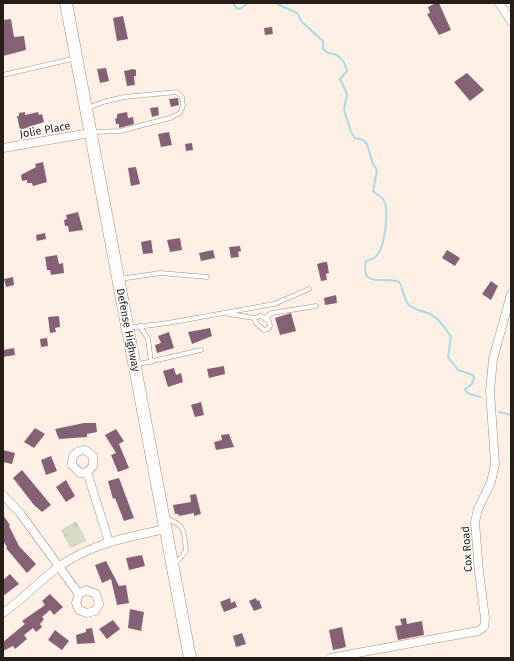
<svg xmlns="http://www.w3.org/2000/svg" width="514" height="661" font-family="'Fira Sans',sans-serif">
<defs>
<pattern id="park-tufts" width="24" height="20" patternUnits="userSpaceOnUse"><rect width="24" height="20" fill="#d6dcc4"/><path d="M3 7l-1-3M5 7V3M7 7l1-3M15 17l-1-3M17 17v-4M19 17l1-3" fill="none" stroke="#b8bca8"/></pattern>
</defs>
<rect width="100%" height="100%" fill="#fef0e5"/>
<polygon fill="url(#park-tufts)" points="76,521 87,541 70,548 61,530"/>
<g fill="none" stroke-linecap="round" stroke-linejoin="round">
<g stroke="#a9dce9" stroke-width="2">
<polyline points="233,3 236,8 240,9 248,3"/>
<path d="M 275,3 L 297,13 L 302,22 L 323,41 L 323,49 L 328,53 C 339,53 345,62 347,71 L 340,79 L 347,94 L 344,110 L 351,132 L 355,138 L 363,140 L 367,144 L 373,164 L 377,170 L 373,191 C 376,194 381,196 383,199 C 390,209 385,250 375,257 C 373,259 369,260 366,261 C 360,289 384,276 399,282 C 404,289 403,299 409,305 C 416,311 424,311 432,315 C 440,320 446,329 451,337 L 448,357 L 458,370 L 473,375 L 474,378 L 472,384 L 465,389 L 467,393 L 480,397"/>
<polyline points="499,412 511,415"/>
</g>
</g>
<g fill="#866175">
<polygon points="436,3 439,3 451,30 439,35 427,14 430,13 428,7"/>
<polygon points="123,16 128,39 117,41 113,18"/>
<polygon points="11,19 14,37 24,36 26,50 3,56 3,20"/>
<polygon points="272,27 273,34 265,35 264,28"/>
<polygon points="106,68 109,81 100,83 97,69"/>
<polygon points="133,69 136,70 136,76 134,76 135,85 127,86 124,71"/>
<polygon points="467,73 484,90 470,101 454,82"/>
<polygon points="178,98 179,105 171,107 169,99"/>
<polygon points="158,107 159,115 152,117 150,108"/>
<polygon points="25,112 25,115 38,112 39,115 42,114 44,122 20,130 17,116 19,116 19,113"/>
<polygon points="127,112 128,118 133,117 134,124 119,128 119,124 116,124 115,119 117,118 117,114"/>
<polygon points="169,132 172,145 161,147 158,134"/>
<polygon points="192,143 193,150 186,151 185,144"/>
<polygon points="43,162 47,182 33,186 32,183 27,183 27,180 22,181 21,175 36,167 35,164"/>
<polygon points="136,167 140,184 131,186 128,168"/>
<polygon points="78,212 83,230 69,232 68,226 65,226 64,220 67,219 66,215"/>
<polygon points="45,233 46,239 37,241 36,235"/>
<polygon points="180,238 182,250 170,252 167,240"/>
<polygon points="151,240 153,253 143,254 141,242"/>
<polygon points="240,246 241,251 238,252 239,257 231,258 229,247"/>
<polygon points="213,250 215,258 201,261 199,253"/>
<polygon points="447,250 460,258 455,266 442,258"/>
<polygon points="57,255 59,264 63,263 64,273 51,275 50,270 47,270 45,257"/>
<polygon points="324,262 327,262 329,273 326,274 327,280 321,281 317,264"/>
<polygon points="13,277 14,285 6,287 4,279"/>
<polygon points="491,281 498,286 491,300 482,294"/>
<polygon points="336,295 337,303 325,305 324,298"/>
<polygon points="291,313 296,331 280,335 275,318"/>
<polygon points="59,316 60,327 55,328 56,332 50,333 48,317"/>
<polygon points="210,328 212,336 192,344 188,332"/>
<polygon points="169,332 174,348 157,353 155,345 161,343 158,336"/>
<polygon points="47,338 48,346 41,347 40,339"/>
<polygon points="14,348 15,355 3,357 3,350"/>
<polygon points="224,366 225,374 209,378 207,369"/>
<polygon points="174,368 176,375 181,373 183,382 168,387 163,371"/>
<polygon points="201,402 204,415 195,417 191,405"/>
<polygon points="84,423 96,423 97,432 87,434 87,437 59,439 55,429"/>
<polygon points="35,428 45,434 34,448 24,442"/>
<polygon points="116,429 124,441 119,444 129,468 118,472 111,455 116,453 105,435"/>
<polygon points="229,434 234,447 216,450 214,442 222,440 221,435"/>
<polygon points="3,450 15,453 12,464 3,462"/>
<polygon points="51,456 57,471 46,475 41,460"/>
<polygon points="22,470 51,505 42,512 34,505 13,478"/>
<polygon points="119,478 134,518 124,521 115,498 113,499 108,481"/>
<polygon points="66,480 75,496 66,502 56,487"/>
<polygon points="196,494 201,514 194,516 194,513 179,516 178,514 175,514 173,505 191,502 190,495"/>
<polygon points="3,515 10,525 9,526 19,546 36,564 27,573 6,548 7,547 3,541"/>
<polygon points="142,555 145,566 129,570 126,558"/>
<polygon points="106,561 119,586 126,585 129,603 117,605 111,579 102,583 95,565"/>
<polygon points="10,574 19,584 3,596 3,580"/>
<polygon points="50,594 63,607 54,615 50,610 42,617 44,619 40,624 42,627 36,632 33,628 24,635 27,639 15,649 13,646 3,651 3,642 25,624 22,621 45,605 42,601"/>
<polygon points="230,598 231,603 235,601 237,607 224,612 220,602"/>
<polygon points="256,598 257,601 259,600 262,608 254,611 249,601"/>
<polygon points="130,609 144,612 141,631 128,628"/>
<polygon points="406,618 407,624 422,621 424,635 398,640 395,626 402,625 400,619"/>
<polygon points="113,620 120,629 107,639 99,629"/>
<polygon points="342,627 346,647 333,650 329,630"/>
<polygon points="92,628 95,643 77,644 76,635 86,632 86,629"/>
<polygon points="55,630 69,641 62,650 48,640"/>
<polygon points="242,633 246,644 236,647 233,636"/>
</g>
<g fill="none" stroke-linecap="round" stroke-linejoin="round">
<defs>
<g id="service">
<polyline points="3,75 76,58"/>
<polyline points="88,108 103,102 124,97 177,92 182,97 183,106 180,113 170,118 120,131 93,132"/>
<polyline points="120,279 160,273 207,277"/>
<polyline points="229,314 254,318 261,316 269,321 270,326 268,329 264,330 256,323 254,318"/>
<polyline points="265,318 272,313 316,306"/>
<polyline points="140,326 148,339 151,362"/>
<polyline points="128,328 168,323 274,304 309,289"/>
<polyline points="135,365 201,350"/>
<path d="M 166,519 C 186,524 184,533 186,551 L 175,564"/>
</g>
<g id="minor">
<polyline points="499,3 511,21"/>
<polyline points="3,148 90,133"/>
<path d="M 87,472 L 80,473 L 72,465 C 71,456 76,450 85,450 L 93,456 L 93,466 L 87,472 L 109,542"/>
<polyline points="3,495 20,513 79,594 76,603 79,610 87,613 95,611 99,604 96,594 86,590 79,594"/>
<path d="M 3,613 C 22,600 38,582 57,568 C 90,544 127,537 166,529"/>
<polyline points="330,658 478,631 484,627 485,618 479,572 475,522 478,509 491,482 495,464 490,391 493,359 511,294"/>
</g>
<polyline id="secondary" points="66,3 190,658"/>
</defs>
<use href="#service" stroke="#a38e7c" stroke-width="5"/>
<use href="#minor" stroke="#a38e7c" stroke-width="9"/>
<use href="#secondary" stroke="#a38e7c" stroke-width="13"/>
<use href="#service" stroke="#fff" stroke-width="4"/>
<use href="#minor" stroke="#fff" stroke-width="8"/>
<use href="#secondary" stroke="#fff" stroke-width="12"/>
</g>
<g text-anchor="middle" dominant-baseline="central" stroke-width="3" stroke-linejoin="round" paint-order="stroke">
<g font-size="11" fill="#261e17" stroke="#fff">
<text transform="translate(45 130) rotate(-10)">Jolie Place</text>
<text transform="translate(128 330) rotate(79)">Defense Highway</text>
<text transform="translate(467 549) rotate(-94)">Cox Road</text>
</g>
</g>
<rect width="514" height="661" fill="none" stroke="#261e17" stroke-width="8"/>
</svg>
